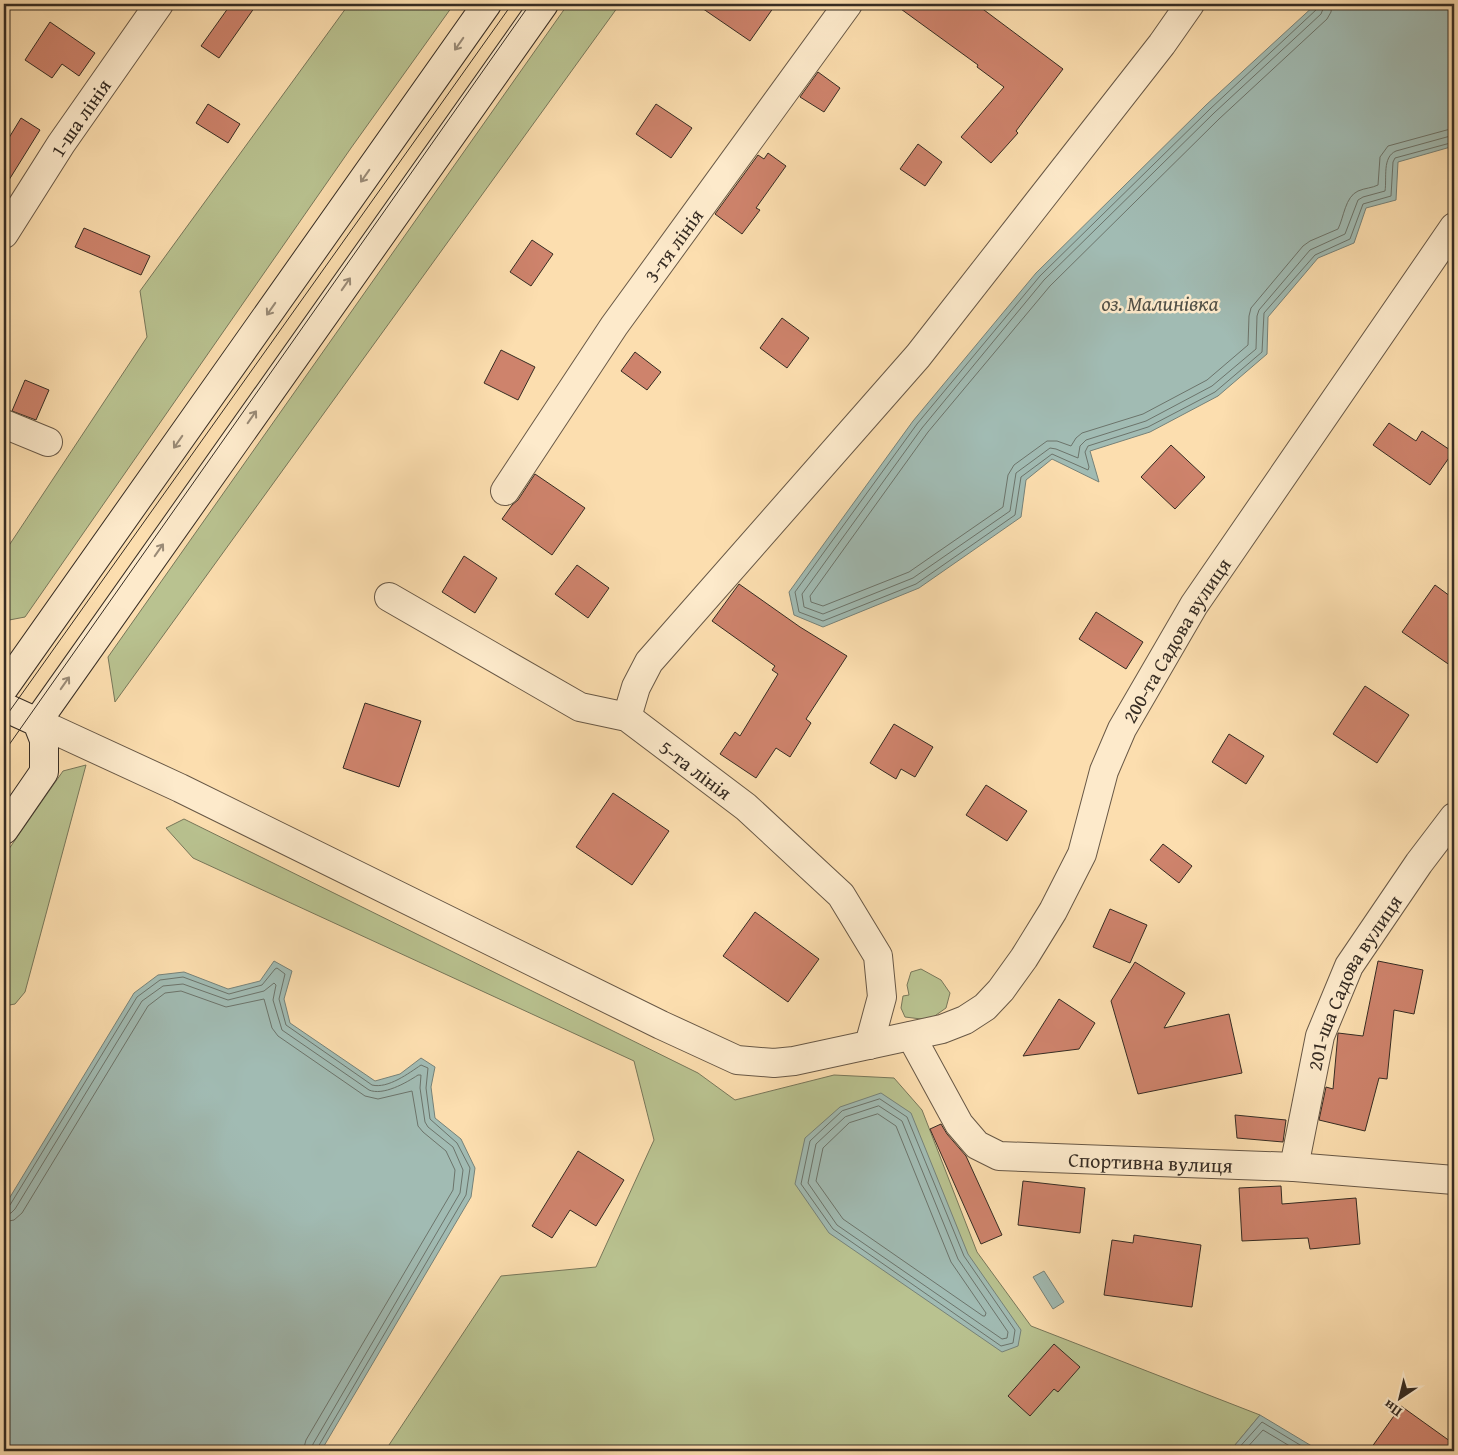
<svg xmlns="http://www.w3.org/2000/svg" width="1458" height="1455" font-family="'Gentium Book Plus',serif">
<rect width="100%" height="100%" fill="#fcdeaf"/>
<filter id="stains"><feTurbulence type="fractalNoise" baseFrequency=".004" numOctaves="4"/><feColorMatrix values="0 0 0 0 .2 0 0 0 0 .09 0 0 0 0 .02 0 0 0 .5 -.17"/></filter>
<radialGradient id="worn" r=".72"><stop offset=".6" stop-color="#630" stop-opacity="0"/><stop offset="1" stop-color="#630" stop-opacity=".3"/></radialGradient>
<g fill="#b9c290" stroke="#78775a">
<polygon points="349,4 454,4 351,148 25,617 4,621 4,553 147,337 140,291"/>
<polygon points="568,4 620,4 115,702 108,657"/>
<polygon points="86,765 25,992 15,1004 4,1006 4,856 63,771"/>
<polygon points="184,819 698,1073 735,1100 834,1075 894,1078 922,1110 977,1252 1031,1326 1260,1415 1230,1451 385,1451 501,1276 596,1267 654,1140 634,1061 193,858 166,828"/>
<polygon points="921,969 941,980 950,993 946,1008 929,1020 905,1017 901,1008 903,996 909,995 907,985 911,972"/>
</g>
<g fill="#a1bbb3" stroke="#768279">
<polygon points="1316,4 1454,4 1454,146 1398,162 1396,200 1366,208 1354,243 1318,258 1268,317 1267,354 1218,396 1150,432 1090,451 1099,482 1052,459 1026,480 1021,517 919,588 823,627 794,615 789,592 913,421 1036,273 1206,105"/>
<polygon points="274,961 292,971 284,999 290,1023 375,1081 400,1074 421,1058 435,1067 431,1087 435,1118 461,1139 475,1168 471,1197 321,1451 4,1451 4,1207 134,993 158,975 184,972 228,989 260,981"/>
<polygon points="881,1093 911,1113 968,1254 1021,1330 1018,1346 1002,1352 829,1233 795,1184 805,1138 840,1107"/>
<polygon points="1044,1271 1064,1302 1053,1309 1033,1277"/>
<polygon points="1260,1415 1320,1451 1230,1451"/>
</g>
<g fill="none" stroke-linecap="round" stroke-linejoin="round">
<g stroke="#6c746b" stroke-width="1">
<polyline points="1319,4 1317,9 1210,109 1040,276 917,424 795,592 799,612 823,621 916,584 1015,515 1021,477 1052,454 1088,470 1089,467 1085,452 1088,446 1148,427 1215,392 1262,352 1264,313 1315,255 1350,239 1363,204 1391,196 1393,162 1395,158 1454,142"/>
<path d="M 1325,4 L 1321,14 L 1214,113 L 1044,280 L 922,428 L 802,594 L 804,607 L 823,614 L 913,578 L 1010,511 L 1016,473 L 1050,448 L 1056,449 L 1078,458 L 1080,446 L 1086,440 L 1146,421 L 1212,386 L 1256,349 L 1257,316 L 1259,310 L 1310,250 L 1345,234 L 1358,200 L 1363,197 L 1385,191 C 1387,178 1382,157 1396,151 L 1454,135"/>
<path d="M 1332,4 L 1331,12 L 1327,19 L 1219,119 L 1050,286 L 928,432 L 810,596 L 811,602 L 823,606 L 909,572 L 1003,507 L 1008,475 L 1014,465 L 1047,441 L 1057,441 L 1071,446 L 1076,438 L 1082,433 L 1143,414 L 1207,380 L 1248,345 L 1249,316 L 1251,308 L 1303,246 L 1310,241 L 1338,229 C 1344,217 1345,197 1358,191 C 1365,188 1372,188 1378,185 L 1380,157 L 1388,146 L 1454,128"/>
<polygon points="880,1099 907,1117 964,1256 1015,1330 1013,1343 1001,1346 833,1229 801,1184 810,1141 842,1111"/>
<polygon points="879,1106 902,1121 958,1259 1008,1332 1007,1338 1002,1339 837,1225 808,1183 816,1144 845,1117"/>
<polygon points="878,1114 896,1126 951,1262 986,1313 985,1316 983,1316 843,1219 816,1181 823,1148 849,1123"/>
<path d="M 4,1208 L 10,1205 L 137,997 L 160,980 L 183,977 L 229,994 L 262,985 L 275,969 L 277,968 L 285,974 L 279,999 L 286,1025 L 372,1085 C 388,1089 409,1073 421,1065 L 428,1068 L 426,1088 L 430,1119 L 457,1143 L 470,1168 L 466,1195 L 318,1447 L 317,1451"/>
<path d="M 4,1215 L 11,1213 L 15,1209 L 142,1001 L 163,986 L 183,984 L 228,1000 L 264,991 L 274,983 L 276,985 L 273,1000 L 282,1030 L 369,1090 C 383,1096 406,1083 418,1075 L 421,1075 L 420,1088 L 425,1122 L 428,1127 L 453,1147 L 463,1170 L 460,1193 L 313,1444 L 311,1451"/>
<polyline points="4,1222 14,1220 22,1213 148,1006 165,993 181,991 226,1007 264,999 272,1028 278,1036 365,1096 378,1099 412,1091 418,1126 423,1132 446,1151 455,1170 453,1190 306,1440 303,1451"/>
<polyline points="1236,1451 1262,1422 1310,1451"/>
<polyline points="1244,1451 1263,1430 1298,1451"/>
</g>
</g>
<g fill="#ce836c" stroke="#362c23">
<polygon points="231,4 257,4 219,58 201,46"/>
<polygon points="696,4 776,4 750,41"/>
<polygon points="894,4 976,4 1063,69 1016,131 1018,133 991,163 961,137 1004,87 977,67 978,65"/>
<polygon points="50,22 95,53 79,76 62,64 52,78 25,60"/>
<polygon points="818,72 840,88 824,112 800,97"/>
<polygon points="208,104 240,124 228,143 196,123"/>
<polygon points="656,104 692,128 671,158 636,134"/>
<polygon points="21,118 40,130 4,188 4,146"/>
<polygon points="918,144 942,162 925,186 900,169"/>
<polygon points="768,153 786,166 756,208 760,210 742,234 715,214 758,155 764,159"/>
<polygon points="84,228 150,256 141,275 75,247"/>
<polygon points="532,240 553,254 531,286 510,272"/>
<polygon points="782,318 809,338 787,368 760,348"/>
<polygon points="501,350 535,367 518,400 484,383"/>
<polygon points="635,352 661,372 647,390 621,371"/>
<polygon points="25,380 49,390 36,420 12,411"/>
<polygon points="1389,423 1416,441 1422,431 1453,452 1430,485 1373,445"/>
<polygon points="1171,445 1205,477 1175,509 1141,477"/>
<polygon points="535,474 585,508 552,555 502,519 512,505 518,500"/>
<polygon points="464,556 497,578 475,613 442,592"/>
<polygon points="577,565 609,588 588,618 555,594"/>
<polygon points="739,584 800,627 847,656 806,719 811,723 790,757 776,748 756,778 720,754 735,732 740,736 778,674 772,670 775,666 712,621"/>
<polygon points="1435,585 1454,599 1454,668 1402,632"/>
<polygon points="1096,612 1143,642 1126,669 1079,639"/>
<polygon points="1365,686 1409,715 1377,763 1333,734"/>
<polygon points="365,703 421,721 399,787 343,768"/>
<polygon points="894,724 933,747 915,777 901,769 896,779 870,763"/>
<polygon points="1229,734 1264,756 1246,784 1212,762"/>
<polygon points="986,785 1027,811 1007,841 966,815"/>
<polygon points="613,793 669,831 632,885 576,847"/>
<polygon points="1163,844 1192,866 1179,883 1150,860"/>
<polygon points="1110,909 1147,925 1130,963 1093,947"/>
<polygon points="755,912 819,959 788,1002 723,956"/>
<polygon points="1378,961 1423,970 1414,1014 1394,1010 1387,1079 1379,1078 1365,1131 1319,1120 1326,1087 1333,1089 1338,1033 1363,1036"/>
<polygon points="1135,962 1185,993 1164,1028 1229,1014 1242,1073 1138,1094 1111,1001"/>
<polygon points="1059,999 1095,1023 1079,1049 1023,1056"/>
<polygon points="1235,1115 1286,1120 1283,1142 1237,1138"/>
<polygon points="941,1124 947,1134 966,1156 1002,1235 981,1244 930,1129"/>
<polygon points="578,1151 624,1180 596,1226 570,1210 552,1238 532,1226"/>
<polygon points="1023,1181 1085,1188 1080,1233 1018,1225"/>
<polygon points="1281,1186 1282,1204 1356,1198 1360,1244 1310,1249 1308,1238 1242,1241 1239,1188"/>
<polygon points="1134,1235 1201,1245 1192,1307 1104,1295 1112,1240 1133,1243"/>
<polygon points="1054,1344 1080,1367 1058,1392 1054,1389 1030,1416 1008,1396"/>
<polygon points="1401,1406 1454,1444 1454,1451 1369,1451"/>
</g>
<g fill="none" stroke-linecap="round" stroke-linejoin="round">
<defs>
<g id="minor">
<path id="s1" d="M 4,234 L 61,144 L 159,4"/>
<polyline points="4,424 48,442"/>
<path id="s2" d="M 505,491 L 614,326 L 848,4"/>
<path id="s3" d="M 389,597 L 580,707 L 627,717 L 746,807 L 841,895 L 878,956 L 882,997 L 869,1045"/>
<polyline points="627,717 636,687 649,662 918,356 1162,44 1190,4"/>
<path id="s4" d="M 37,722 L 180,788 L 661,1025 L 737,1060 L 774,1063 L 794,1061 L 942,1029 L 965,1020 L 985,1007 L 1001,990 L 1024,958 L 1053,911 L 1082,854 L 1104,771 L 1122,729 L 1194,605 L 1454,227"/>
<path id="s5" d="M 911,1036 L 959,1124 L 977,1145 L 999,1156 L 1294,1167 L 1454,1180"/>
<path id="s6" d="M 1294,1167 L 1320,1036 L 1349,966 L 1419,863 L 1454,817"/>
</g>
<g id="secondary">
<polyline points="4,688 487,4"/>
<polyline points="4,707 37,722 44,740 44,772 4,830"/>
<polyline points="37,722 544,4"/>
</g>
</defs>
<use href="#minor" stroke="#685846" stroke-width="30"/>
<use href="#secondary" stroke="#362c23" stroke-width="30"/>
<use href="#minor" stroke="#fdeacb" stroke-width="28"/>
<use href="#secondary" stroke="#fdeacb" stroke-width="28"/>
<g stroke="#362c23" stroke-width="1">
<polyline points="4,719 512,4"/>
<polyline points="4,752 530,4"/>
</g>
</g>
<defs><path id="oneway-shaft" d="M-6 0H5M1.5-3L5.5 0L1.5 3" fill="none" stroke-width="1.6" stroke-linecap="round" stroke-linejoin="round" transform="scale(1.25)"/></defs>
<g stroke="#9a8b77">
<use href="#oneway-shaft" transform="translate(459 44) rotate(125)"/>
<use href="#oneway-shaft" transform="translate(365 176) rotate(125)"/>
<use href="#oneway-shaft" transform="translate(346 284) rotate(-55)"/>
<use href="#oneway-shaft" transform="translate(271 309) rotate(125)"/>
<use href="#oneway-shaft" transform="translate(252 417) rotate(-55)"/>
<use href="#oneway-shaft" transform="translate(178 442) rotate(125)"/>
<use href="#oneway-shaft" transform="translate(159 550) rotate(-55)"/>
<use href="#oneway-shaft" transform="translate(65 683) rotate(-55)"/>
</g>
<g text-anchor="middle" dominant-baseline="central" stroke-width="5" stroke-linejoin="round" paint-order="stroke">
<g font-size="20" fill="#362c23" stroke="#fdeacb">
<text stroke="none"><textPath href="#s1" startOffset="139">1-ша лінія</textPath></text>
<text stroke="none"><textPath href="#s2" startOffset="298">3-тя лінія</textPath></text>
<text stroke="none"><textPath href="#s4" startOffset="1452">200-та Садова вулиця</textPath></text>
<text stroke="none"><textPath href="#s3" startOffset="355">5-та лінія</textPath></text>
<text stroke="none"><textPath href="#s6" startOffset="196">201-ша Садова вулиця</textPath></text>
<text stroke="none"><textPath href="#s5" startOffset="304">Спортивна вулиця</textPath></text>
</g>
<g font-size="21" font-style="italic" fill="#515047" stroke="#fdeacb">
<text x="1160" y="303">оз. Малинівка</text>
</g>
</g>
<rect width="1458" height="1455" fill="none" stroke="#fcdeaf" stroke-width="20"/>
<rect x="5" y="5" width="1448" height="1445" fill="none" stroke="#362c23" stroke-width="2.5"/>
<rect x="10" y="10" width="1438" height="1435" fill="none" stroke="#362c23"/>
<g transform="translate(1400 1398) rotate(215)" stroke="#fdeacb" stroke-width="4" paint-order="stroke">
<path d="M0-4L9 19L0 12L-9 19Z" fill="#362c23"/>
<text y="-8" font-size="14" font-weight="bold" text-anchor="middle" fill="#362c23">Пн</text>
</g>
<rect width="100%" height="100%" filter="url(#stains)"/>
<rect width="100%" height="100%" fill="url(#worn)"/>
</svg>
